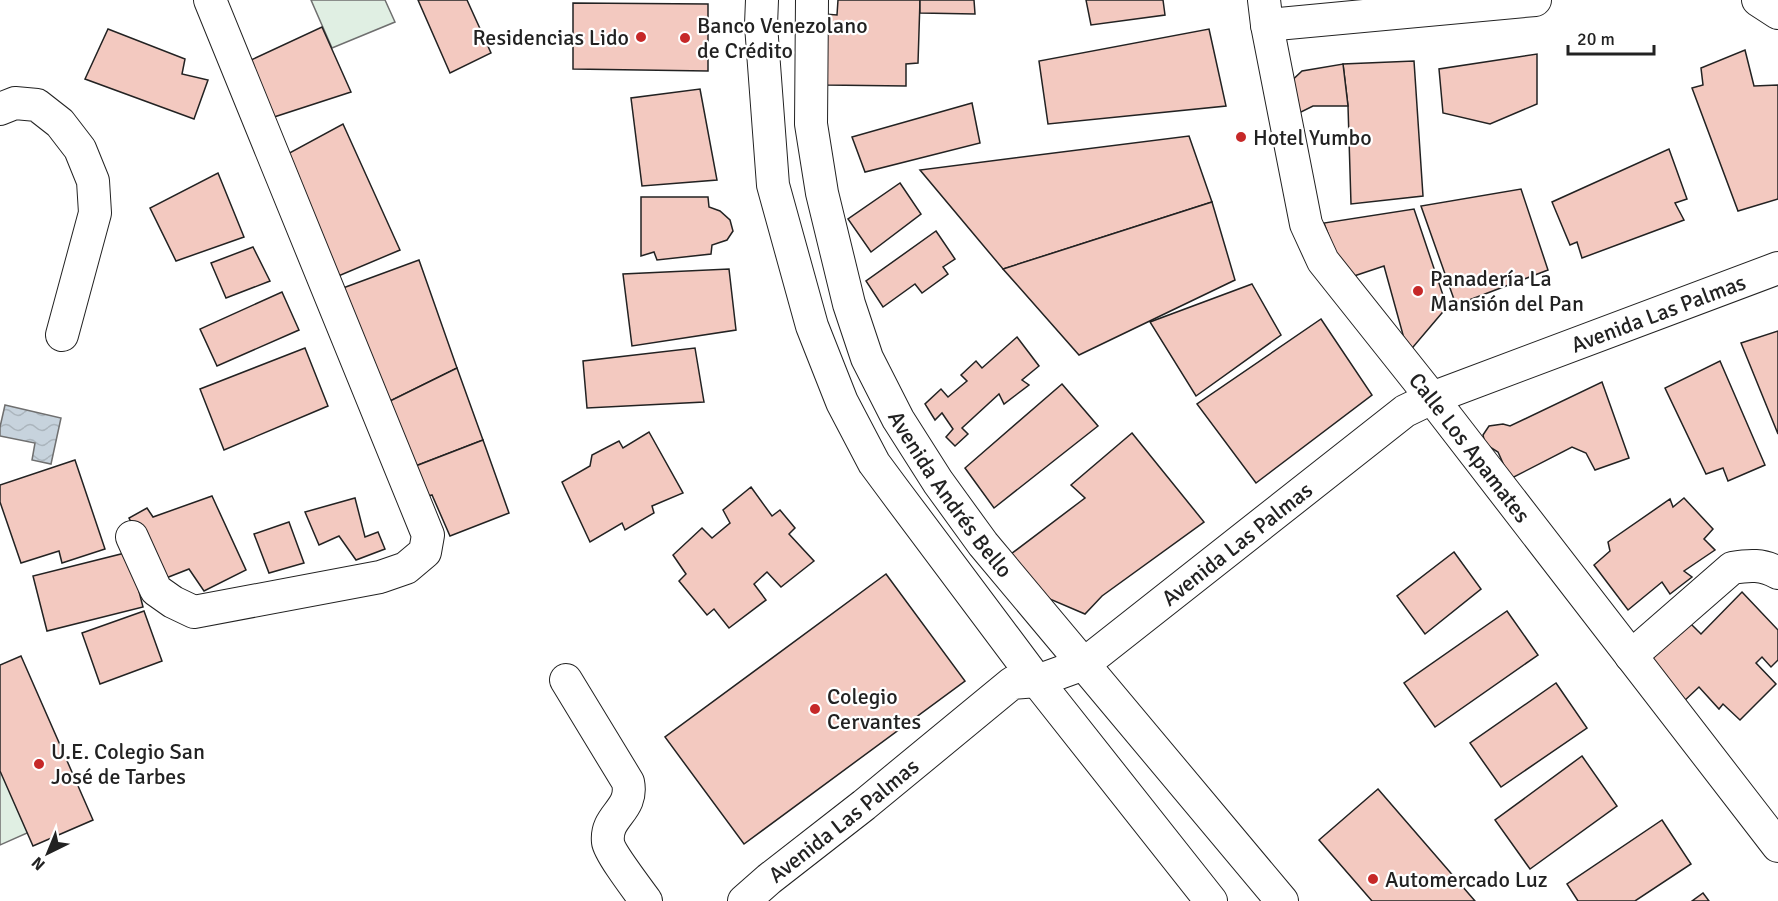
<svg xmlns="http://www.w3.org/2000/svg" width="1778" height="901" font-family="Signika,sans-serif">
<defs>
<pattern id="water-waves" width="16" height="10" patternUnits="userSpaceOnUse" patternTransform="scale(1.5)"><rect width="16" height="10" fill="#c7d3dd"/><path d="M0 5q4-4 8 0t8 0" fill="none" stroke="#abb5bd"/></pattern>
</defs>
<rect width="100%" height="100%" fill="#fff"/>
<g fill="#e0efe3" stroke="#6f6f6f" stroke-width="1.5">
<polygon points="311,0 385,0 395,22 332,48"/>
<polygon points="0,724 45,825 0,845"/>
</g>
<polygon fill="url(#water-waves)" stroke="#6f6f6f" stroke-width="1.5" points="5,405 61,418 51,464 32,460 35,443 0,436 0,427"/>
<g fill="#f3c9c0" stroke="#222" stroke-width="1.5">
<polygon points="418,0 467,0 491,53 450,73"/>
<polygon points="838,0 920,0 918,63 906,64 906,86 825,85 825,14 837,15"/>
<polygon points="920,0 974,0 975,14 920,13"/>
<polygon points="1086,0 1163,0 1165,15 1091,25"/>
<polygon points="573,3 708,4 708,71 573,69"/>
<polygon points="322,27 351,92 271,118 249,61"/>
<polygon points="108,29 185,59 182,74 208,80 194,119 85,79"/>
<polygon points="1209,29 1226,106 1048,124 1039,61"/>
<polygon points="1745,50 1754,86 1778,85 1778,199 1738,211 1692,88 1703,85 1701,68"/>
<polygon points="1537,54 1537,104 1490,124 1443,113 1439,69"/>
<polygon points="1414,61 1423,196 1351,204 1348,106 1343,64"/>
<polygon points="1343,64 1348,106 1313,106 1293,116 1285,87 1302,71"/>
<polygon points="700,89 717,180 642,186 631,98"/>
<polygon points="972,103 980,143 865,172 852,137"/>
<polygon points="343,124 400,250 336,277 282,157"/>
<polygon points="1189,136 1212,202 1003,269 920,170"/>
<polygon points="1669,149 1687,199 1675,203 1684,220 1582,258 1577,242 1570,245 1552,202"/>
<polygon points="218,173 244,237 176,261 150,208"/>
<polygon points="900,183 921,214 871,252 848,219"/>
<polygon points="1521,189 1548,270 1456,305 1421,206"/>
<polygon points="641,197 708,197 709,207 720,211 730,220 733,231 727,240 712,245 711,254 657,260 654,252 641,256"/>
<polygon points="1212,202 1235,280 1079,355 1003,269"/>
<polygon points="1414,209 1447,307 1408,353 1384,266 1345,279 1324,223"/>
<polygon points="936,231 955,259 943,267 948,274 922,293 915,284 883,307 866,281"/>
<polygon points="253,247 270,281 226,298 211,263"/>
<polygon points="419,260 457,368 386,403 343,288"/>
<polygon points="729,269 736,330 632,346 623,274"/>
<polygon points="1252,284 1281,335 1196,396 1150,322"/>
<polygon points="282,292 299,330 217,366 200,329"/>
<polygon points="1321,319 1372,395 1256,483 1197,404"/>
<polygon points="1778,331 1778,434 1741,343"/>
<polygon points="1017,337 1039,366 1022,380 1029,385 1004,404 999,394 962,428 968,434 955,446 946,437 953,429 942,413 935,420 925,404 941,389 948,397 967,381 961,375 976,361 982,368"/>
<polygon points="305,348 328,406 224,450 200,389"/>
<polygon points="695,348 704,402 587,408 583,361"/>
<polygon points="1720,361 1765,465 1728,481 1723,468 1706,474 1665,388"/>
<polygon points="457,368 483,440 413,467 386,403"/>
<polygon points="1602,382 1629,458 1595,470 1586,453 1572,447 1510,479 1498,452 1485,444 1483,435 1489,426 1503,424 1510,426"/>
<polygon points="1062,384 1098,426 994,508 965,468"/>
<polygon points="649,432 683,493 652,506 654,513 625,530 622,523 590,542 562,482 590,466 592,455 619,441 623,448"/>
<polygon points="1132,433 1204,522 1102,596 1085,614 1045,597 1011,554 1085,498 1071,485"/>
<polygon points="483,440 509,513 450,536 432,495 425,497 413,467"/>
<polygon points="75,460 105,549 62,563 59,551 21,563 0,502 0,485"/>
<polygon points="751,487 772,516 780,510 795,528 789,534 814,561 781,587 767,572 754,584 766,600 729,628 714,609 707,615 679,581 686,574 673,555 702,528 712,538 730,523 723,510"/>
<polygon points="212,496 246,570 204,591 189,569 161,580 129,518 147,508 153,517"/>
<polygon points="355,498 365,537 378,532 385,549 356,560 339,536 319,545 305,512"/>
<polygon points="1684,498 1713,529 1704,539 1715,550 1684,571 1692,577 1670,594 1662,582 1628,610 1594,565 1610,551 1608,542 1670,499 1673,507"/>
<polygon points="289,522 304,563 269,573 254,534"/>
<polygon points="129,552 143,607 47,631 33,576"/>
<polygon points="1454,552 1481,589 1425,634 1397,596"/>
<polygon points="886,574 965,681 744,844 665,737"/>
<polygon points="1742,592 1778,630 1778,660 1771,667 1762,657 1756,663 1776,684 1740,720 1723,704 1719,709 1699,687 1682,703 1645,662 1685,618 1701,634"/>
<polygon points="144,611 162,661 100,684 82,633"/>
<polygon points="1507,611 1538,655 1435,727 1404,683"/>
<polygon points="21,656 93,820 33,846 0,771 0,665"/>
<polygon points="1556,683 1587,728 1501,787 1470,743"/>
<polygon points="1582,756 1617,806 1530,869 1495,820"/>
<polygon points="1378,789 1475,901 1372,901 1319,840"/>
<polygon points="1662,820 1691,864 1635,901 1578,901 1567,884"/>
<polygon points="1703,893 1709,901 1692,901"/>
</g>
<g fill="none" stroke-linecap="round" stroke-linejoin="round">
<defs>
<g id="minor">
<polyline points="762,0 761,25 773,185 812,326 842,402 874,463 894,490 1037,681 1211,901"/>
<path id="s1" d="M 812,0 L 811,124 L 822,193 L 849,304 L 867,358 L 898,419 L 938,482 L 983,544 L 1282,901"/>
<path id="s2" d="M 1264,0 L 1267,25 L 1306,224 L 1323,261 L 1432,398 L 1778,846"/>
<polyline points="1758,0 1778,13"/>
<polyline points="1267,25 1535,0"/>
<polyline points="0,109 15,103 37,105 60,123 80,149 93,181 95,213 62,335"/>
<polyline points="132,537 156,590 173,602 194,612 380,577 406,568 425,552 428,535 210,0"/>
<path d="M 1631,656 L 1732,568 C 1749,565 1763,564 1778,573"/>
<path d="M 566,680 L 628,782 C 634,811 605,815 608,842 C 609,852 638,890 646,901"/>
<path id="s3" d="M 744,901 L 769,879 L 864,805 L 1012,683 L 1037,681 L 1084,664 L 1405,411 L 1432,398 L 1778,268"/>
</g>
</defs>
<use href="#minor" stroke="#222" stroke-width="34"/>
<use href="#minor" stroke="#fff" stroke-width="32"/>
</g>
<g fill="#c62828" stroke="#fff" stroke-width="2">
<circle cx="641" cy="37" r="6"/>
<circle cx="685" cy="38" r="6"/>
<circle cx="1241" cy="137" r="6"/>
<circle cx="1418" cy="291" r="6"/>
<circle cx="815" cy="709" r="6"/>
<circle cx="39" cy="764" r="6"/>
<circle cx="1373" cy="879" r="6"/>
</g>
<g text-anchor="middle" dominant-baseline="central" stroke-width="4.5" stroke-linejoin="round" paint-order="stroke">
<g font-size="22" fill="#222" stroke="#fff" text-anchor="start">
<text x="697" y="25">Banco Venezolano<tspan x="697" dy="25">de Crédito</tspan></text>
<text x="629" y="37" text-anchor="end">Residencias Lido</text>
<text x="1253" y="137">Hotel Yumbo</text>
<text x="1430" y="278">Panadería La<tspan x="1430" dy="25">Mansión del Pan</tspan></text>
<text x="827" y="696">Colegio<tspan x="827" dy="25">Cervantes</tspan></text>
<text x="51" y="751">U.E. Colegio San<tspan x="51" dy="25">José de Tarbes</tspan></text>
<text x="1385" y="879">Automercado Luz</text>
</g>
<g font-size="22" fill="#222" stroke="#fff">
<text stroke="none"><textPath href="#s3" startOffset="1101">Avenida Las Palmas</textPath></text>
<text stroke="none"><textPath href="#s2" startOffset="506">Calle Los Apamates</textPath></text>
<text stroke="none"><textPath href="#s1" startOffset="525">Avenida Andrés Bello</textPath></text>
<text stroke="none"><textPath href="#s3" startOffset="615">Avenida Las Palmas</textPath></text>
<text stroke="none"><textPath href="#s3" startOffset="128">Avenida Las Palmas</textPath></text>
</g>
</g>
<g transform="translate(48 853) rotate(223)" stroke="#ffffff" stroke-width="4.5" paint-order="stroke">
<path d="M0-4.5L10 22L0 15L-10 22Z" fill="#222222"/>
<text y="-9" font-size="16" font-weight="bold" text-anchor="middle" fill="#222222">N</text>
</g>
<path d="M1568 45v9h86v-9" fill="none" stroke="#222222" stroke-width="3"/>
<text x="1577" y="45" font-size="18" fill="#222222" stroke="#ffffff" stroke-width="4.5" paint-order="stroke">20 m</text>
</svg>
